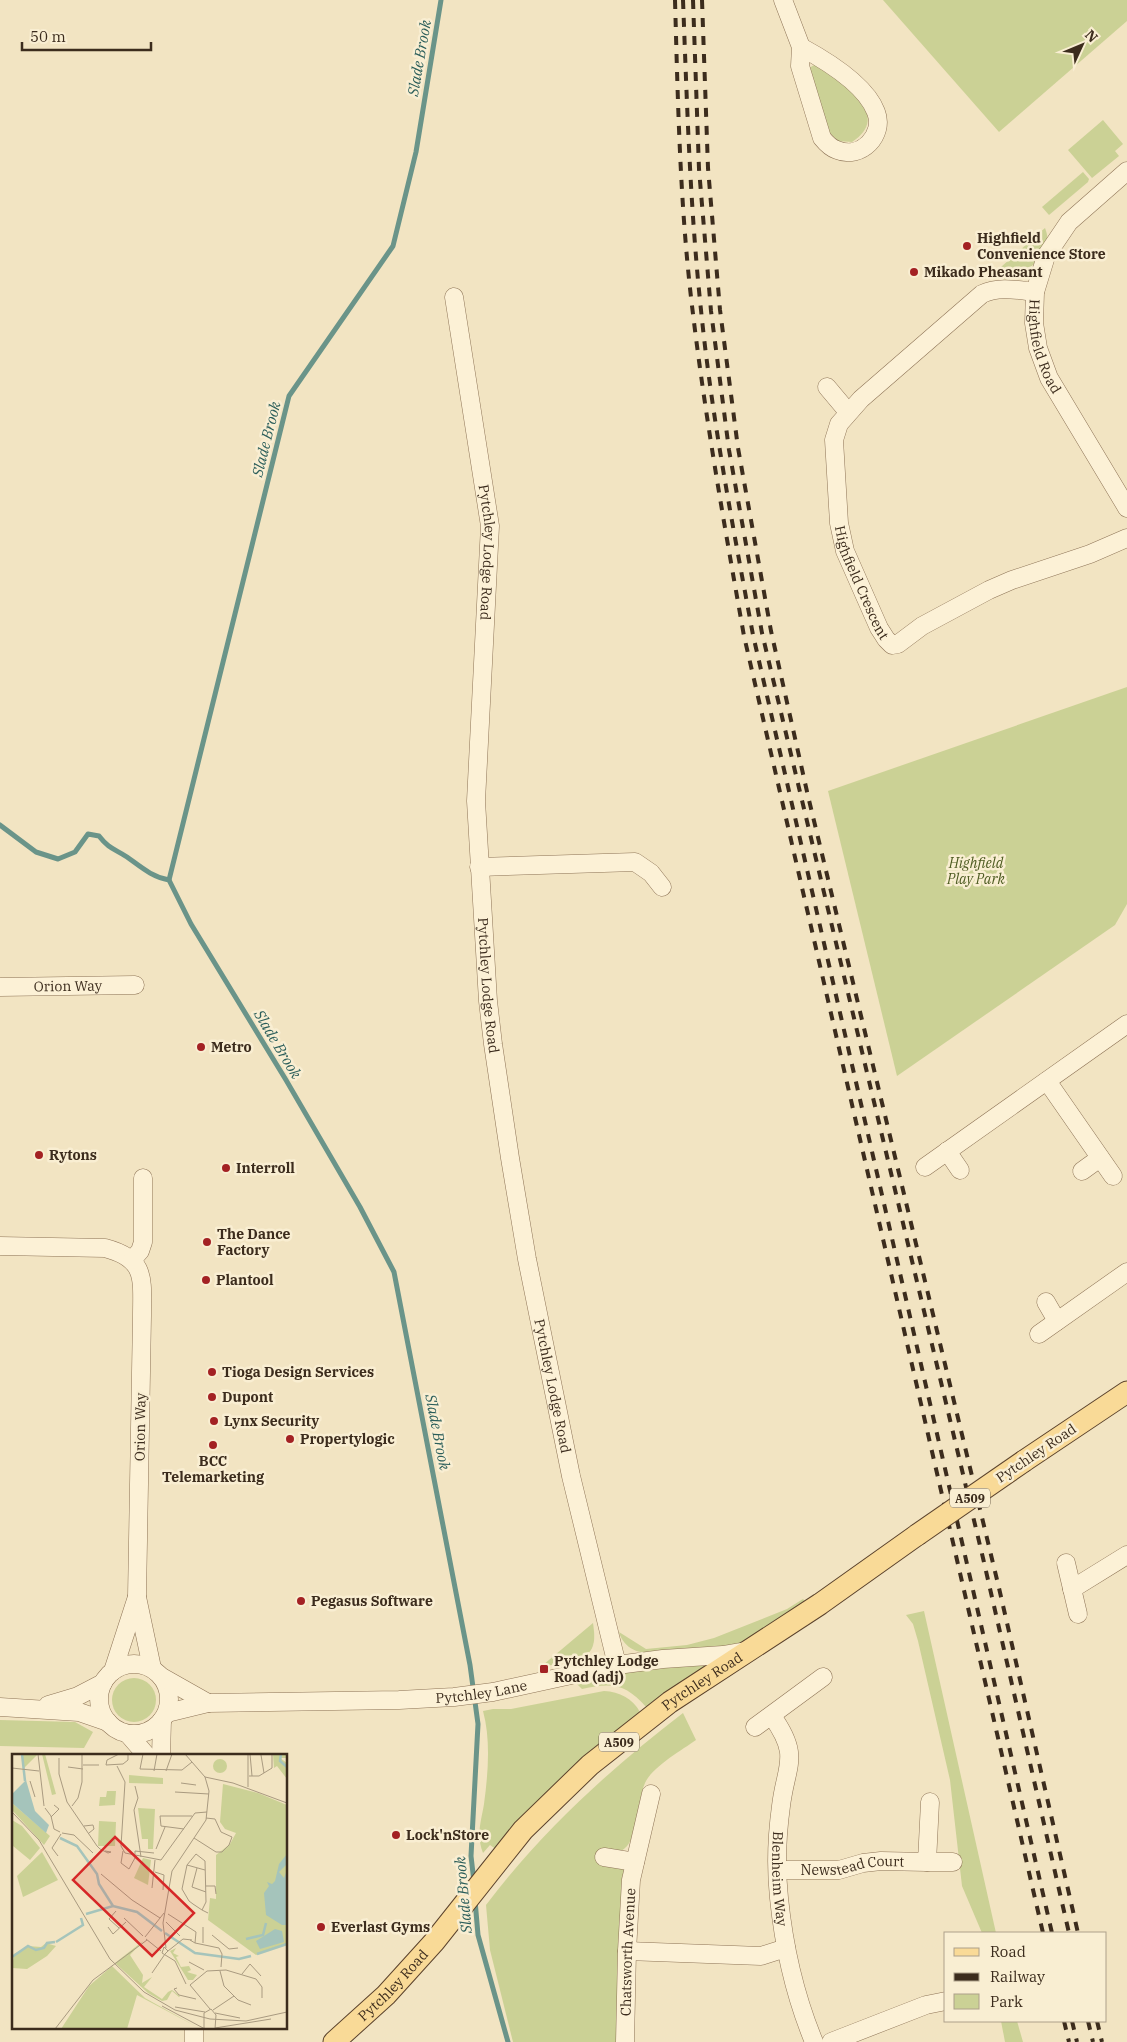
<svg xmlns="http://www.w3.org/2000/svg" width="1127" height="2042" font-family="'IBM Plex Serif',serif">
<rect width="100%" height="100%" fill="#f2e4c2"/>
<g fill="#cbd195">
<polygon points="883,0 1127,0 1127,21 999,132"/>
<path d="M 816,64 L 819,64 C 842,84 894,115 852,142 L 838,141 L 827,130 L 809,68 Z"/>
<polygon points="1103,120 1123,144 1115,151 1119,156 1092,178 1068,150"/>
<polygon points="1083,172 1089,179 1088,182 1049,215 1042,207"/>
<path d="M 1045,228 C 1046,231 1048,236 1047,239 C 1044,256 1023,282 1004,279 L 1001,267 Z"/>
<polygon points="1127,687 1127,904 1115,925 897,1076 828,791"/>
<path d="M 803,1599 L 805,1601 C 784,1615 753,1640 729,1647 C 718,1650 705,1649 694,1650 C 670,1653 628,1663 619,1632 L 646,1649 L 687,1645 L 714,1638 L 787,1609 Z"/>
<polygon points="924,1611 996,1933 982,1933 962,1886 950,1780 918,1641 913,1624 906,1615"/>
<path d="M 593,1623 C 595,1637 596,1649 584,1657 L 543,1667 L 543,1665 Z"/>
<path d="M 707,1664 L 708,1666 L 647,1708 C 626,1684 613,1682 582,1689 L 577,1684 L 639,1669 Z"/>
<circle cx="134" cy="1700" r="22"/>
<path d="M 604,1691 C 620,1692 632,1698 640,1712 C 587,1753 542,1801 497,1850 L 490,1845 L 483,1853 C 476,1835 481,1822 484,1804 C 488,1774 491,1740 483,1711 L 493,1709 L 511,1709 Z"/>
<path d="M 683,1713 L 696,1740 C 682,1750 652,1767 645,1783 C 637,1800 640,1841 621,1851 L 627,1873 L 618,2042 L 513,2042 L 490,1950 L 486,1905 C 542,1831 610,1769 683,1713 Z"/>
<polygon points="0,1720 75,1722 93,1732 84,1748 0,1746"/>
<polygon points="1001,2021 1017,2021 1023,2042 1005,2042"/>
</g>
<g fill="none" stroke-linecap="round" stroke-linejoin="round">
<g stroke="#6a9489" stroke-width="5">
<path d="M 0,825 L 36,852 L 58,859 L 75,852 L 88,834 L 99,836 C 109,849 115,849 127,857 C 141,867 152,877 169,880 L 191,924 L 286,1080 L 360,1207 L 394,1272 L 470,1665 L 478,1724 L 471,1856 L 474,1882"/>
<polyline points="169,880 289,396 393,246 416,152 441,0"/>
<polyline points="475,1900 478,1935 508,2042"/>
</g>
<defs>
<g id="minor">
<path d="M 783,0 L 801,47 L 800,66 L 822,138 C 826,143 831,148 837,150 C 861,160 885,135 876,112 C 866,85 825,60 801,47"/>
<path id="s1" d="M 1127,171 L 1069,222 L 1046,256 L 1035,292 L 1034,323 L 1038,348 L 1049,378 L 1127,508"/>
<path id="s2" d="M 1035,292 C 1017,290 999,286 982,294 L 861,399 L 839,424 L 834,440 L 839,523 L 845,551 L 879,628 L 886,639 L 892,645 L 898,644 L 922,626 L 989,590 L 1012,580 L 1090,554 L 1127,538"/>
<path id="s3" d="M 454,297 L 490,526 L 476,801 L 488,1001 L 493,1044 L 510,1158 L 527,1259 L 571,1476 L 617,1665"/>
<polyline points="827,387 848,412"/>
<polyline points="479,867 635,862 651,873 662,887"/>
<path id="s4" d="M 0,987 L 135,985"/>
<polyline points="1047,1081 1113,1176"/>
<polyline points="947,1151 960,1170"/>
<polyline points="925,1167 1127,1024"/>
<polyline points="1082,1171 1100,1158"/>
<path d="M 0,1246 L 105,1248 C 147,1259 142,1279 142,1316 L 137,1597 L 152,1668"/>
<polyline points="132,1260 140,1251 143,1242 143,1178"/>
<polyline points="1046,1302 1057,1321"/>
<polyline points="1039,1334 1127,1272"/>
<polyline points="1066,1563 1078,1614"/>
<polyline points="1072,1589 1127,1555"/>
<circle cx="134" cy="1699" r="35"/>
<polyline points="113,1671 137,1597"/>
<polyline points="162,1677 208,1703"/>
<polyline points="48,1705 78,1696 103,1683"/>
<polyline points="0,1707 79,1712 108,1722"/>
<path id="s5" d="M 167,1713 L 208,1703 L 399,1700 L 454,1697 L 493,1692 L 617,1665 L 663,1659 L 723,1655 L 746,1651"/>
<path id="s6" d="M 772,1716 C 801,1757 786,1764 781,1806 C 777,1835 776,1870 779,1898 C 784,1948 795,1996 814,2042"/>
<polyline points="755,1727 823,1677"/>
<polyline points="128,1734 147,1756"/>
<polyline points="161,1756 162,1720"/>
<polyline points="604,1857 635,1862"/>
<polyline points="927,1862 953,1862"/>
<path id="s7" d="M 778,1870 L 839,1870 L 863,1863 L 881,1861 L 927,1862 L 930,1802"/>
<polyline points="627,1951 761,1956 786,1948"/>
<polyline points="194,2028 194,2042"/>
<path id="s8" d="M 625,2042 L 627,1951 L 631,1880 L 651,1794"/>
<polyline points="831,2042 926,2005 946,2001"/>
</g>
<g id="major">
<polyline points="1024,1461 1127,1392"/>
<path id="s9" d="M 334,2042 L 386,1995 L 434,1942 L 523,1830 L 590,1765 L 670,1702 L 820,1604 L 917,1535"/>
</g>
</defs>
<use href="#minor" stroke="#8e7457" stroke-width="19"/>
<use href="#major" stroke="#5b422c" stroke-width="23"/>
<use href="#minor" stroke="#fcf1d6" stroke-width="18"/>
<use href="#major" stroke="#f9da97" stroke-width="21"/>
<g stroke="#3c2c1d" stroke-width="4" stroke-dasharray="9 9" stroke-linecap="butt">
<path d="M 675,0 C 678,105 680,210 693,314 C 706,422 725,529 744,636 L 1043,1933"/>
<path d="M 683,0 C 687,103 690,207 701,310 C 712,419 733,527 753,635 L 1052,1933"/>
<polyline points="693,0 699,169 711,311 729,450 762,633 983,1558 1069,1933"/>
<polyline points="702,0 708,168 720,310 738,448 771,631 808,796 999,1588 1078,1933"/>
<polyline points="1064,2021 1069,2042"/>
<polyline points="1072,2021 1077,2042"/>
<polyline points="1088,2021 1093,2042"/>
<polyline points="1097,2021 1102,2042"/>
</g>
<defs>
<polyline id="major-bridge" points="917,1535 1024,1461"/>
</defs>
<use href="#major-bridge" stroke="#5b422c" stroke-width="23" stroke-linecap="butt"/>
<use href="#major-bridge" stroke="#f9da97" stroke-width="21"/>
</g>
<g fill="#a32123" stroke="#f9eed2" stroke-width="2">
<circle cx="967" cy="246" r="5"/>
<circle cx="914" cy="272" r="5"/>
<circle cx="201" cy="1047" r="5"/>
<circle cx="39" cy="1155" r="5"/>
<circle cx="226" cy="1168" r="5"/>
<circle cx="207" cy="1242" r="5"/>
<circle cx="206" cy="1280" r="5"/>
<circle cx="212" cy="1372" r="5"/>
<circle cx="212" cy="1397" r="5"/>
<circle cx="214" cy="1421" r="5"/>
<circle cx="290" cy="1439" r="5"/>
<circle cx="213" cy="1445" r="5"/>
<circle cx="301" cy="1601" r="5"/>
<rect x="539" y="1664" width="10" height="10" rx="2.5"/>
<circle cx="396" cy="1835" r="5"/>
<circle cx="321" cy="1927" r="5"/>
</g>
<g text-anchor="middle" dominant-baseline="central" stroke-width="5" stroke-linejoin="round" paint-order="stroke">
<g fill="#f9eed2" stroke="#756653" stroke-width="1">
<rect x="950" y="1488.5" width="40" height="19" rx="4"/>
<rect x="599" y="1732.5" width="40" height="19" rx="4"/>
</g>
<g font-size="12" font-weight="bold" fill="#3c2c1d">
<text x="970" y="1498">A509</text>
<text x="619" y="1742">A509</text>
</g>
<g font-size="14" font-weight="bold" fill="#3c2c1d" stroke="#f9eed2" text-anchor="start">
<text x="977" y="238">Highfield<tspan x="977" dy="16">Convenience Store</tspan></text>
<text x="924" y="272">Mikado Pheasant</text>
<text x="211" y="1047">Metro</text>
<text x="49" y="1155">Rytons</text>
<text x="236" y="1168">Interroll</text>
<text x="217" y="1234">The Dance<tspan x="217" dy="16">Factory</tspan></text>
<text x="216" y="1280">Plantool</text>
<text x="222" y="1372">Tioga Design Services</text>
<text x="222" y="1397">Dupont</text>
<text x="224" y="1421">Lynx Security</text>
<text x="300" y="1439">Propertylogic</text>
<text x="213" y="1461" text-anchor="middle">BCC<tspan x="213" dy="16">Telemarketing</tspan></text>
<text x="311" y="1601">Pegasus Software</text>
<text x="554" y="1661">Pytchley Lodge<tspan x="554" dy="16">Road (adj)</tspan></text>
<text x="406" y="1835">Lock'nStore</text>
<text x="331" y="1927">Everlast Gyms</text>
</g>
<g font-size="14" fill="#3c2c1d" stroke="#f9eed2">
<text stroke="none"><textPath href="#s1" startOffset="212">Highfield Road</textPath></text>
<text stroke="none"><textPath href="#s3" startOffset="258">Pytchley Lodge Road</textPath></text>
<text stroke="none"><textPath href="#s2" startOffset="411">Highfield Crescent</textPath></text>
<text stroke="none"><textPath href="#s4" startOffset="68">Orion Way</textPath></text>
<text stroke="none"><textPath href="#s3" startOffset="692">Pytchley Lodge Road</textPath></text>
<text stroke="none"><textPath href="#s3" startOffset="1098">Pytchley Lodge Road</textPath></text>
<text transform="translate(140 1427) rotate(-89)">Orion Way</text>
<text transform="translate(1036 1453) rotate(-34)">Pytchley Road</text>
<text stroke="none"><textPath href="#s9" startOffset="518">Pytchley Road</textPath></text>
<text stroke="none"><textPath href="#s5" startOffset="316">Pytchley Lane</textPath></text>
<text stroke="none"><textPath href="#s7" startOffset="75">Newstead Court</textPath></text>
<text stroke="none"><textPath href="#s6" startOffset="168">Blenheim Way</textPath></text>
<text stroke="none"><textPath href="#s8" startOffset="90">Chatsworth Avenue</textPath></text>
<text stroke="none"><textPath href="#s9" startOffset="82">Pytchley Road</textPath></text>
</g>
<g font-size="14" font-style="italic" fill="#4d5b21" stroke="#f9eed2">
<text x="976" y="863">Highfield<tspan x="976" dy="16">Play Park</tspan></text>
</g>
<g font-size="15" font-style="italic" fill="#2b5e5a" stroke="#f9eed2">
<text transform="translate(419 58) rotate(-80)">Slade Brook</text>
<text transform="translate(266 439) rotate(-76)">Slade Brook</text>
<text transform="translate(278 1044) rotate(59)">Slade Brook</text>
<text transform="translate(438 1432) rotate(79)">Slade Brook</text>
<text transform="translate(463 1895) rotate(-95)">Slade Brook</text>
</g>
</g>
<g transform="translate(12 1754)">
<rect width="275" height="275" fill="#f2e4c2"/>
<path d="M 9,0 L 26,0 L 12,14 ZM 30,0 L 33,0 L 44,40 L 40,41 ZM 261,0 L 275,0 L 275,4 L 268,4 L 275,9 L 275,25 L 265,12 L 262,14 ZM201 12a7 7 0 1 1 14 0a7 7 0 1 1-14 0ZM 117,21 L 151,24 L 151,30 L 117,29 ZM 211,30 L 246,39 L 275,51 L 275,190 L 244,201 L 196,166 L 198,144 L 204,145 L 204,101 L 218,90 L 224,79 L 213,75 L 208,68 ZM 95,37 L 104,37 L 103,51 L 87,52 L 88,43 L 94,43 ZM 0,49 L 38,82 L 32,91 L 0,56 ZM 126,54 L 143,55 L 141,95 L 136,95 L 136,85 L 130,85 ZM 0,66 L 10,72 L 28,94 L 18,106 L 1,92 ZM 87,67 L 104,68 L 103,92 L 86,92 ZM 30,98 L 46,126 L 11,143 L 5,122 ZM 131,104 L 139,106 L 136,131 L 122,124 ZM 131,187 L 118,201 L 131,221 L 130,229 L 140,223 L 132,233 L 150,245 L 156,238 L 160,236 L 168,242 L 167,243 L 160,237 L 155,246 L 150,247 L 136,239 L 103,209 ZM 34,189 L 44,192 L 35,202 L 15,215 L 0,214 L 2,200 L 16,192 L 29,193 ZM 164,194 L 161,199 L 167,202 L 164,203 L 169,213 L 177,212 L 179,216 L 175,218 L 185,221 L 181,226 L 176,226 L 158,197 ZM 100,212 L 133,244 L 185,273 L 125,241 L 115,275 L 49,275 L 77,232 Z" fill="#cbd195"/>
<path d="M 14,26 L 23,57 L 37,71 L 34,79 L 0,49 L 0,40 ZM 275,100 L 274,111 L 267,118 L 272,124 L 275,116 L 275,171 L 270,171 L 254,161 L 252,139 L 257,132 L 255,128 L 260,130 L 263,127 L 267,110 ZM 263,175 L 270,177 L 272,188 L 248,195 L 244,187 Z" fill="#a5c4bb"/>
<path fill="none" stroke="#a5c4bb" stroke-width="2.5" d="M 10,0 L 13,27M 269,0 L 268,7 L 275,13M 48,84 L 65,92 L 85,120 L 87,130 L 101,152M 74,160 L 101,152 L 125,158 L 150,177M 153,179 L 183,199 L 227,205 L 239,202M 234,185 L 251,181 L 254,169M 44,188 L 71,171 L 69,164M 245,200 L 275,190M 0,203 L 16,192 L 24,196 L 32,194 L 35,189 L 43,188"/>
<path fill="none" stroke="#a99a80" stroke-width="1" d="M 26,0 L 32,52M 107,0 L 95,6 L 94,11 L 111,10 L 116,6 L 116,0M 173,0 L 193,23M 236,0 L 236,33M 238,0 L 240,22M 249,1 L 252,19M 47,4 L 47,20 L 55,48 L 85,92 L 88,95 L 96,99 L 99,98 L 93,97M 71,11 L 87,11M 105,12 L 113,28 L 109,92 L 113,99 L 149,106 L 183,59 L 195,58M 56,13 L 71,15M 0,14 L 27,17M 128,15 L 170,16 L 180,8M 128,15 L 131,0M 142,17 L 145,0M 154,17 L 160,0M 237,22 L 247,22 L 260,14 L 260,0M 193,23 L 221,29 L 275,49M 18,27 L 23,43M 169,29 L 184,31M 163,38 L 197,40M 60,52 L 66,44 L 70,28 L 70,0M 33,54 L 39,62 L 42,75 L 48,78M 122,56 L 129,103M 122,56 L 126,44 L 123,32M 0,58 L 27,86 L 98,205 L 132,238 L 163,256 L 198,265 L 234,267 L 275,258M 39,63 L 47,55 L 42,51M 72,72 L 81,71 L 82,75 L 77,79M 172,75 L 149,72 L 148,62 L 180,62M 50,79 L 62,81 L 81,99M 182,84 L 204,98 L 210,98 L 217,91 L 220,83 L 209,78 L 203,65 L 194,64M 144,95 L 153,73M 111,97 L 109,109 L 117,115 L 124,102M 123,100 L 123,97 L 142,99M 46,102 L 40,94 L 49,80M 175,111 L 193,116M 185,114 L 180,133 L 194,138M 143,118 L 152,121 L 151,136M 89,120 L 120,146 L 148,164M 194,132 L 203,132 L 204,140M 140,134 L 143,106M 190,156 L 194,148 L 193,107 L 184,100 L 175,111 L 170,135 L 177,147 L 181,150 L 190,156 L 196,159M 104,157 L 97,165 L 107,174M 156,160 L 184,178 L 183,189 L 178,186M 112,164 L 131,182M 154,168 L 168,182M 96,173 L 101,180 L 114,168M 191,173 L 191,189M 200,181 L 217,195 L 226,194M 133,183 L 152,159M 134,185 L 149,197M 183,189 L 207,194 L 210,200 L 209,213M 154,194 L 151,169 L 160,117 L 194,66 L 197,37 L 193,23M 156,197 L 171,185 L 180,186M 153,200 L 156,197 L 152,193 L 150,199 L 163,207 L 174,230M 177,208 L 192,216M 208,217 L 212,232 L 226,246 L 239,251M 140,219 L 153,200M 230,220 L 238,210 L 249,222M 178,231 L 195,217 L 214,216 L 244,225 L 250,233 L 250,244M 178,231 L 198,255M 165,234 L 162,235 L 167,241 L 184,245M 150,252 L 193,275M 163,253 L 193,258M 201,256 L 222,242M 203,259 L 228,264M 192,274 L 192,259 L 199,255 L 204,261 L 203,275M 203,274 L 259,265M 43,275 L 81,226 L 135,186"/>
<path fill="#d62828" fill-opacity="0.15" stroke="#d62828" stroke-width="2.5" d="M 103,83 L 182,159 L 140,202 L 61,126 Z"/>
<rect width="275" height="275" fill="none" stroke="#3c2c1d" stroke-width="2.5"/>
</g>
<rect x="944" y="1932" width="162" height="90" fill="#f9eed2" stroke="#ada08a"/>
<rect x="954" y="1948" width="25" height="8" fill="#f9da97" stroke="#ada08a"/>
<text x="990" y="1957" font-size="15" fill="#3c2c1d">Road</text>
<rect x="954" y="1973" width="25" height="8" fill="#3c2c1d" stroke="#ada08a"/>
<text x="990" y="1982" font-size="15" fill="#3c2c1d">Railway</text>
<rect x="954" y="1994" width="25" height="15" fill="#cbd195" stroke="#ada08a"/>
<text x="990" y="2007" font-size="15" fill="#3c2c1d">Park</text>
<g transform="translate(1082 45) rotate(46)" stroke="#f9eed2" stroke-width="4" paint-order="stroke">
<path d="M0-4L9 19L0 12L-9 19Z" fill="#3c2c1d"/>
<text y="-8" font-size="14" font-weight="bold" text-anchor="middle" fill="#3c2c1d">N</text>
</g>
<path d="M22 42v8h129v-8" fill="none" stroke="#3c2c1d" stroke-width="2.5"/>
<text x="30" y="42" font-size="15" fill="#3c2c1d" stroke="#f9eed2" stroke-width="4" paint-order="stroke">50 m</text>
</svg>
